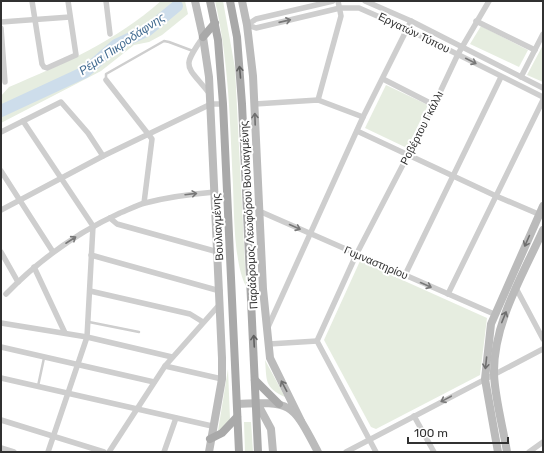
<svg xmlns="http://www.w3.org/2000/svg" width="544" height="453" font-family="Rubik,sans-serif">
<rect width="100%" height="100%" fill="#fff"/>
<g fill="#e6ede0">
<path d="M 161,1 L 185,1 L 188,14 L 162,35 L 149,42 L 134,45 L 101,71 L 1,123 L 1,96 L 9,87 C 63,64 116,41 161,1 Z"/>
<path d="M 215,1 L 223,1 L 235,68 L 246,286 C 234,265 234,211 233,185 C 230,123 229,61 215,1 Z"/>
<polygon points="481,26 528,50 519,67 470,44"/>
<polygon points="543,45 543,82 527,75"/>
<polygon points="386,85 428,105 407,148 365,128"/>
<polygon points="360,261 487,318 480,375 376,429 371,427 324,340"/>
<path d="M 265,360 L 285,397 C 264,387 267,381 265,360 Z"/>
<polygon points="228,369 230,420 227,426 218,431"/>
<polygon points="244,422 251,422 253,452 245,452"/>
</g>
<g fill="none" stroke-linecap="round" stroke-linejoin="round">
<polyline stroke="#cdddeb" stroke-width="12" points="1,111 85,72 116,45 148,30 177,6"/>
<g stroke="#cecece" stroke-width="2.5">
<polyline points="106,80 106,74 164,41 169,42 193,51"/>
<polyline points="89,322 139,332"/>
<polyline points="38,386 44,358"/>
</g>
<g stroke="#cecece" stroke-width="5.5">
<polyline points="32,1 42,64 44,67 47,68 76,55 68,1"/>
<polyline points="106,1 110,34"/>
<polyline points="365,1 411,21 543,88"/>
<polyline points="476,21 535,50"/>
<polyline points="1,22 70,17"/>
<polyline points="247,25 256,28 340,8 359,8 407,29 543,97"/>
<polyline points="247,25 256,19 333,1"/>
<polyline points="1,28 5,82"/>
<path d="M 203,37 C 181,69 186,64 209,93"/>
<polyline points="521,77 543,34"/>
<polyline points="383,79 434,105"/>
<polyline points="106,80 152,139 144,203"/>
<polyline points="318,100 341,16 338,1"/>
<polyline points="255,104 318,100 363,117"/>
<polyline points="23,121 93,226 87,337 48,452"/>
<polyline points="357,131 496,196 543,216"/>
<polyline points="1,132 61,102 88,133 103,156"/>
<polyline points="1,171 53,252"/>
<polyline points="1,210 103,156 211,104 223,104"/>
<polyline points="259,211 494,314"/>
<polyline points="110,218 117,224 218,252"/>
<polyline points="1,252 18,282"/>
<polyline points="91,255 220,291"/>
<polyline points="34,267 65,333"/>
<polyline points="405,275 501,77"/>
<polyline points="517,290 543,339"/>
<polyline points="90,291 190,314 203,322"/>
<path d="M 6,294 C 39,260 76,233 120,213 C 128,210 137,205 145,203 C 168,197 191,194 215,192"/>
<polyline points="448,294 543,100"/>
<polyline points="1,323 87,337 172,357"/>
<polyline points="268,327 363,117 411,21"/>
<polyline points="317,341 356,255 434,105 458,54 489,1"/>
<polyline points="317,341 376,452"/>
<polyline points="269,344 317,341"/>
<polyline points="1,347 154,382"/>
<polyline points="165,366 222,379"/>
<polyline points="1,378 212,426"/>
<polyline points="414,416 434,452"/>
<polyline points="1,420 104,452"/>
<polyline points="1,448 14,452"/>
<polyline points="109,452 165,366 220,304"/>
<polyline points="164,452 176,418"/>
<polyline points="346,452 543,349"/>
<polyline points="529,452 543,442"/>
</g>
<g stroke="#bbb" stroke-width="8">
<polyline points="195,1 203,37 209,77 222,358 222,379 209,452"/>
<polyline points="242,1 247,25 253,76 263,289 270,358 301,421"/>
<polyline points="257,403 271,429 273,452"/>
<path d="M 237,404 C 293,401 292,403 318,452"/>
<polyline points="498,452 485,379 491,324 543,206"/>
<path d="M 507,452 C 503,427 495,399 494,374 C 493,323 523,275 543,230"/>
</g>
<g stroke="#a9a9a9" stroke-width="8">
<polyline points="210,1 218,40 223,104 239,452"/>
<polyline points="230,1 237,37 242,104 258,452"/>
<polyline points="203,37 215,23"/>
<polyline points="255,380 279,404"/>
<polyline points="210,439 222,433 237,417"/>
</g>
</g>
<defs><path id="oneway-shaft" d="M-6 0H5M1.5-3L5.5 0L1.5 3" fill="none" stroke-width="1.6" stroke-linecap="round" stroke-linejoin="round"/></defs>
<g stroke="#787878">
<use href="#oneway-shaft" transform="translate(285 21) rotate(-13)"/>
<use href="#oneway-shaft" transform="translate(471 61) rotate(27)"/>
<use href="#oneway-shaft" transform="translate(191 194) rotate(-7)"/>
<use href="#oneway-shaft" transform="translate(295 227) rotate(24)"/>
<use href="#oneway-shaft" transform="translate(71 240) rotate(-33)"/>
<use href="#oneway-shaft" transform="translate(426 285) rotate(24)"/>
<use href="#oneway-shaft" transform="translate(446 399) rotate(152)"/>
</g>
<g stroke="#616161">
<use href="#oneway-shaft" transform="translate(240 72) rotate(-95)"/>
<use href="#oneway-shaft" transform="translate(254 341) rotate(-93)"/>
</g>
<g stroke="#6f6f6f">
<use href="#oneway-shaft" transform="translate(255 119) rotate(-92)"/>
<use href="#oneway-shaft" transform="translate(527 241) rotate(114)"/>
<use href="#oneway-shaft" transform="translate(504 317) rotate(-68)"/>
<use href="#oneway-shaft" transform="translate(486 363) rotate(96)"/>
<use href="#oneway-shaft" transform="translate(284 386) rotate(-118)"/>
</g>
<g text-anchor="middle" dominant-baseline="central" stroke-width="4" stroke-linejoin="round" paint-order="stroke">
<g font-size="11" fill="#313131" stroke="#fff">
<text transform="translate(414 33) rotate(26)">Εργατών Τύπου</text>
<text transform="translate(422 128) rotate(-63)">Ροβέρτου Γκάλλι</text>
<text transform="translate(249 215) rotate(-93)">Παράδρομος Λεωφόρου Βουλιαγμένης</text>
<text transform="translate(218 227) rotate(-93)">Βουλιαγμένης</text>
<text transform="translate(376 263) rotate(23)">Γυμναστηρίου</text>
</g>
<g font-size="12" font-style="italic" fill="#426b90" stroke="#fff">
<text transform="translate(122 44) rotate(-34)">Ρέμα Πικροδάφνης</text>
</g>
</g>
<rect width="544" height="453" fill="none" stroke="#313131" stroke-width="4"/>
<path d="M408 437v6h100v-6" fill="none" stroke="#313131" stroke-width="2"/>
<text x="414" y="437" font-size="12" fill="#313131" stroke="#ffffff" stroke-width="3" paint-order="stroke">100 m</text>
</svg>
